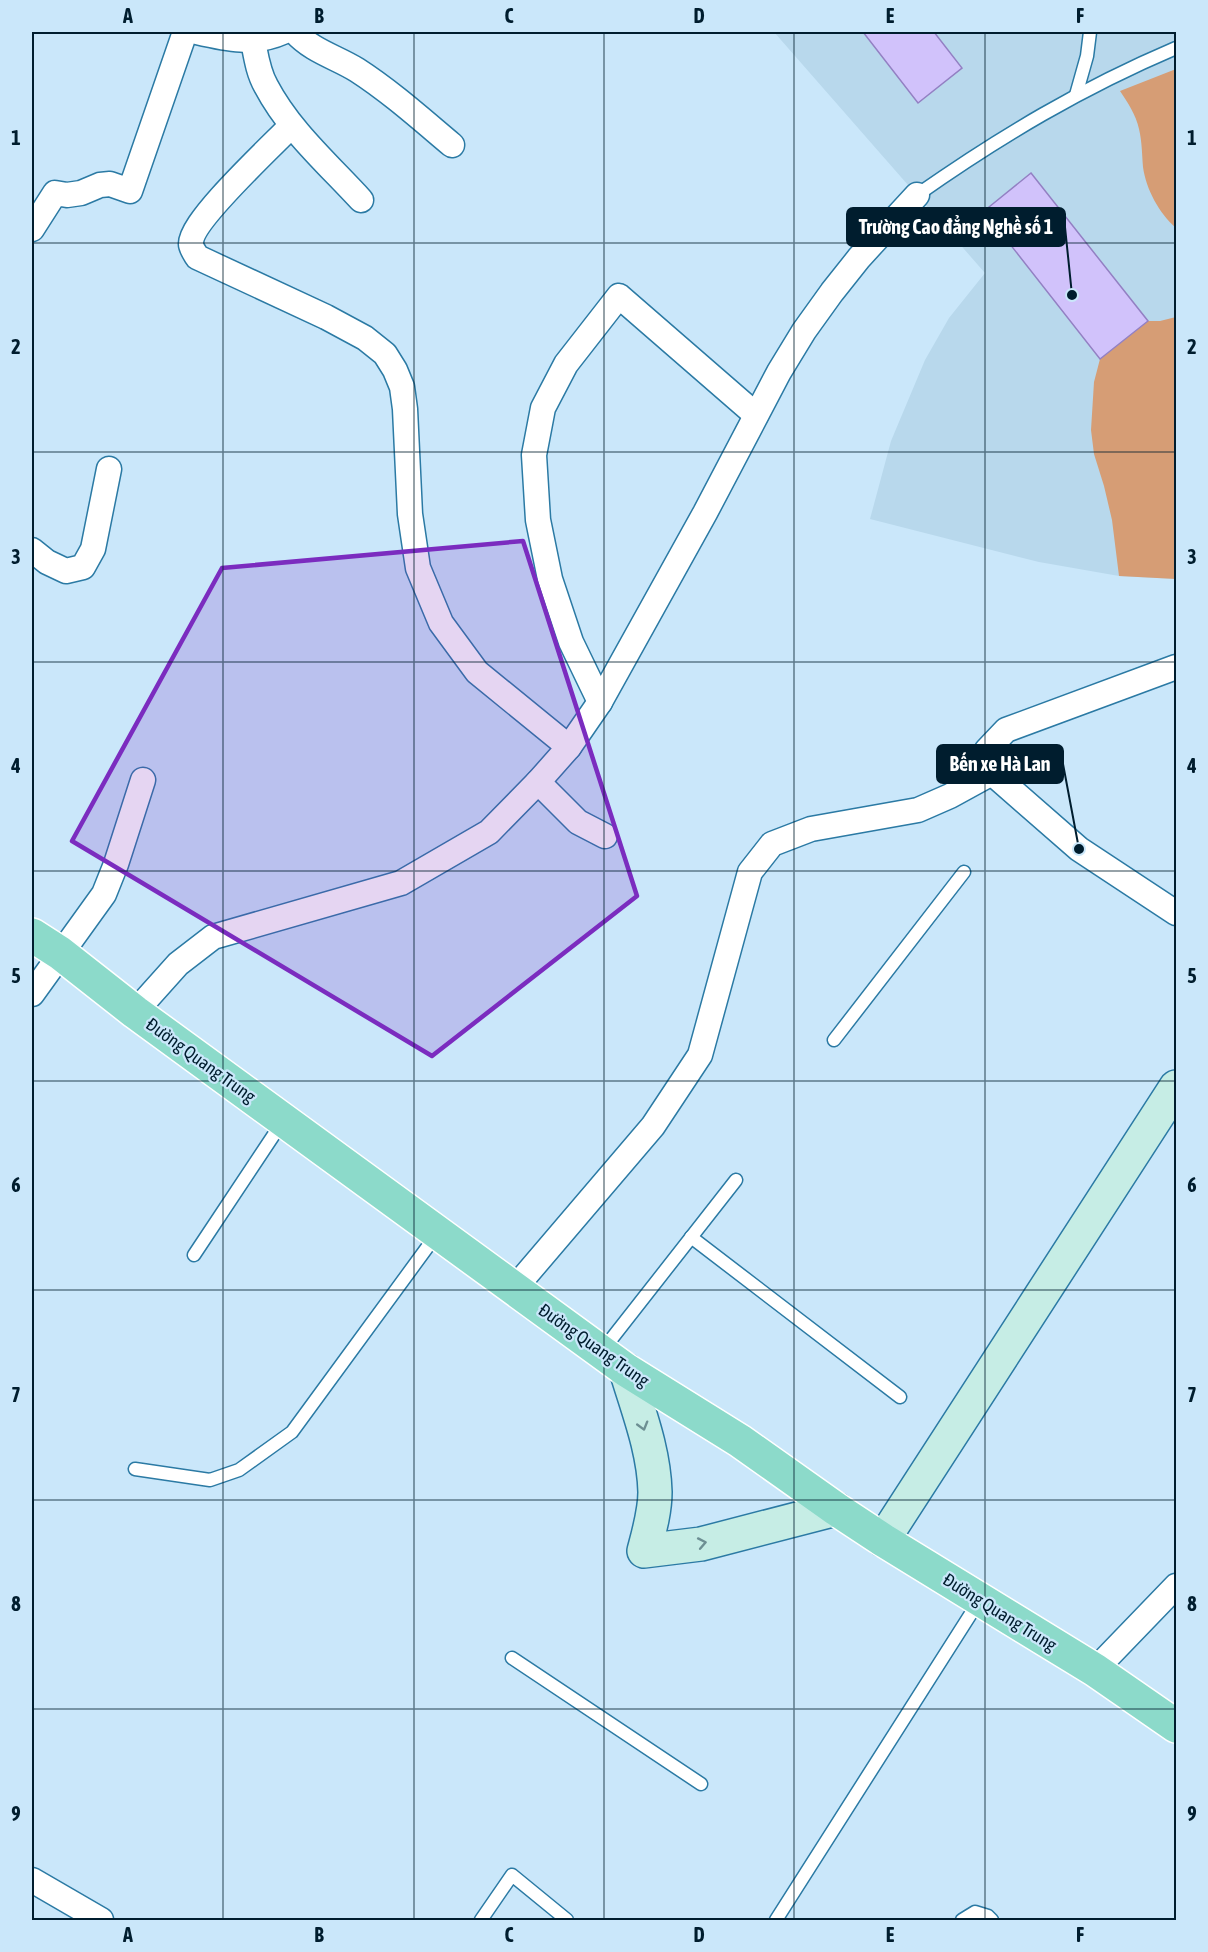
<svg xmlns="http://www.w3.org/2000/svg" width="1208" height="1952" font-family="'Asap Condensed',sans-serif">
<rect width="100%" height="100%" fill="#cae7fa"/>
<polygon fill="#b8d8ec" points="774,32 1176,32 1176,579 1119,576 1039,562 870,519 891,441 925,360 949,318 985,273"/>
<g fill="#d69d75">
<path d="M 1176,69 L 1176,228 C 1159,213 1146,189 1143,167 C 1142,154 1142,142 1139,129 C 1136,115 1128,103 1120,91 Z"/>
<polygon points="1176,317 1176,579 1119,576 1112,520 1104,486 1094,454 1091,430 1094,382 1100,359 1148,321 1160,321"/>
</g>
<g fill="#d1c2fb" stroke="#9380c3" stroke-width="1.5">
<polygon points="863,32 934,32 962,68 918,103"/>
<polygon points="1031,173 1148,321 1100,359 984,211"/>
</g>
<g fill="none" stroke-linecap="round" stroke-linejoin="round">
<defs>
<g id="lane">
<polyline points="1076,95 1087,56 1090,32"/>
<path d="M 917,195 C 1001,136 1082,88 1176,48"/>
<polyline points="834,1040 964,872"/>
<polyline points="691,1237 900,1397"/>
<polyline points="194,1255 283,1121"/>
<polyline points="602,1351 736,1180"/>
<polyline points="135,1469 210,1480 239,1470 292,1432 437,1234"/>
<polyline points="512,1658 701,1784"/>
<polyline points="481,1920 512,1875 567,1920"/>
<polyline points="776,1920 979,1601"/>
<polyline points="962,1920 975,1912 988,1916 992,1920"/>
</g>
<g id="street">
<path d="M 197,32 C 227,39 254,45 283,32"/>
<path d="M 295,32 C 312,51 336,57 357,70 C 391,92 421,119 452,145"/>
<path d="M 253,41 C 256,56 258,72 266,86 C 289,130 328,164 361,200"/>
<path d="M 291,126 C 273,145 190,221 191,244 C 191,248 195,253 197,257 L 326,317 L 365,338 L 385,354 L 395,370 L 402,387 L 405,409 L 410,514 L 418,568 L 441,623 L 477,672 L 569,747"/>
<polyline points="32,229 55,193 67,195 81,193 100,185 110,184 130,191 185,32"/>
<polyline points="32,550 47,562 66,571 83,567 93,549 109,469"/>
<polyline points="1176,667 1006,730 987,750 988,765 992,773 1079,849 1176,913"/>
<polyline points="600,702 571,642 550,579 538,520 534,455 543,408 566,364 619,296 756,415"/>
<polyline points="538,782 578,822 605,836"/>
<polyline points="32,994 104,894 116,864 143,780"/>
<polyline points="135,1012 178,964 213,937 401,883 489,832 538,782 569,747 600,702 705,513 779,372 804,331 832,292 859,258 917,195"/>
<polyline points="514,1289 653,1126 700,1055 750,872 772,844 811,829 918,810 950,796 992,773"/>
<polyline points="1095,1670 1176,1586"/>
<polyline points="32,1880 101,1920"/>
</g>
<g id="secondary">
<path d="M 626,1370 C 638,1410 654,1450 655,1492 C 655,1512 649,1532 644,1551 L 701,1544 L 836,1509"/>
<polyline points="883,1540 1176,1087"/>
</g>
<polyline id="primary" points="32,935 60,953 135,1012 626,1370 740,1441 836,1509 883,1540 1095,1670 1176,1726"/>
</defs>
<use href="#lane" stroke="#2b7aa4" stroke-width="15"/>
<use href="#street" stroke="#2b7aa4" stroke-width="27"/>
<use href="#secondary" stroke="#2b7aa4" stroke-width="36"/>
<use href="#primary" stroke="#fff" stroke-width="36"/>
<use href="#lane" stroke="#fff" stroke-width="12"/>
<use href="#street" stroke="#fff" stroke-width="24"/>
<use href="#secondary" stroke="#c6ede5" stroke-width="33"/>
<use href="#primary" stroke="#8cdaca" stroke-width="33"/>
</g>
<defs><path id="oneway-chevron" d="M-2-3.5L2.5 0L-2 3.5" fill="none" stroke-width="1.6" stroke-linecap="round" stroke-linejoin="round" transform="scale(1.5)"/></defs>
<g stroke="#6d8f93">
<use href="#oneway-chevron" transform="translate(643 1426) rotate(74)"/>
<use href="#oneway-chevron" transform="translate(702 1543) rotate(-11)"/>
</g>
<path fill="#7b2cbf" fill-opacity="0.2" stroke="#7b2cbf" stroke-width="4.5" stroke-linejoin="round" d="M 523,541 L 637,896 L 432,1056 L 72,841 L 222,568 Z"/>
<path fill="none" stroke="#001d2e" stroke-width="1.5" stroke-opacity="0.55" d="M 223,32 L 223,1920M 414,32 L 414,1920M 604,32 L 604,1920M 794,32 L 794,1920M 985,32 L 985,1920M 32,243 L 1176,243M 32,452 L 1176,452M 32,662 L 1176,662M 32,871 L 1176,871M 32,1081 L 1176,1081M 32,1290 L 1176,1290M 32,1500 L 1176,1500M 32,1709 L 1176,1709"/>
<g text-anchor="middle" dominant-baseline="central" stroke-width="4.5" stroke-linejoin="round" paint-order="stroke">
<g font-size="18" fill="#001d2e" stroke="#cae7fa">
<text transform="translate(201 1060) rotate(36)">Đường Quang Trung</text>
<text transform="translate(594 1345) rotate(35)">Đường Quang Trung</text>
<text transform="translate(1000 1612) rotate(32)">Đường Quang Trung</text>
</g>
</g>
<path fill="none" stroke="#001d2e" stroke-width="2" d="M1072 295L1065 227M1079 849L1063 764"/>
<g fill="#001d2e" stroke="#cae7fa" stroke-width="2">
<circle cx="1072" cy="295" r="6"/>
<circle cx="1079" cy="849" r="6"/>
</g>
<g fill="#001d2e" stroke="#001d2e" stroke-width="2">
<rect x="847" y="208" width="218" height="38" rx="6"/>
<rect x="937" y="745" width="126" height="38" rx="6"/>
</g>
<g font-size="20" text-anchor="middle" font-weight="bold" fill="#fff">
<text x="956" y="234">Trường Cao đẳng Nghề số 1</text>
<text x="1000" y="771">Bến xe Hà Lan</text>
</g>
<rect width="1208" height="1952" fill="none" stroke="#cae7fa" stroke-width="66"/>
<rect x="33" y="33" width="1142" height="1886" fill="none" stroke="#001d2e" stroke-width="2"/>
<g font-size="20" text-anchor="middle" font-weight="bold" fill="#001d2e">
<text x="128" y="23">A</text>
<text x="319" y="23">B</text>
<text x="509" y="23">C</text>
<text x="699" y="23">D</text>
<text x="890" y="23">E</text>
<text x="1080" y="23">F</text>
<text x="16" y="145">1</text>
<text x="1192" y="145">1</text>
<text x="16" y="354">2</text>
<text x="1192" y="354">2</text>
<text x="16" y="564">3</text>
<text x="1192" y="564">3</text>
<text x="16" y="773">4</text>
<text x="1192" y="773">4</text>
<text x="16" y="983">5</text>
<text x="1192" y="983">5</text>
<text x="16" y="1192">6</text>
<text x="1192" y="1192">6</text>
<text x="16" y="1402">7</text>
<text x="1192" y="1402">7</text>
<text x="16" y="1611">8</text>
<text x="1192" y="1611">8</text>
<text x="16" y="1821">9</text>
<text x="1192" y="1821">9</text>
<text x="128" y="1942">A</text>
<text x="319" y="1942">B</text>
<text x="509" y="1942">C</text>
<text x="699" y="1942">D</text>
<text x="890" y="1942">E</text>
<text x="1080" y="1942">F</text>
</g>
</svg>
